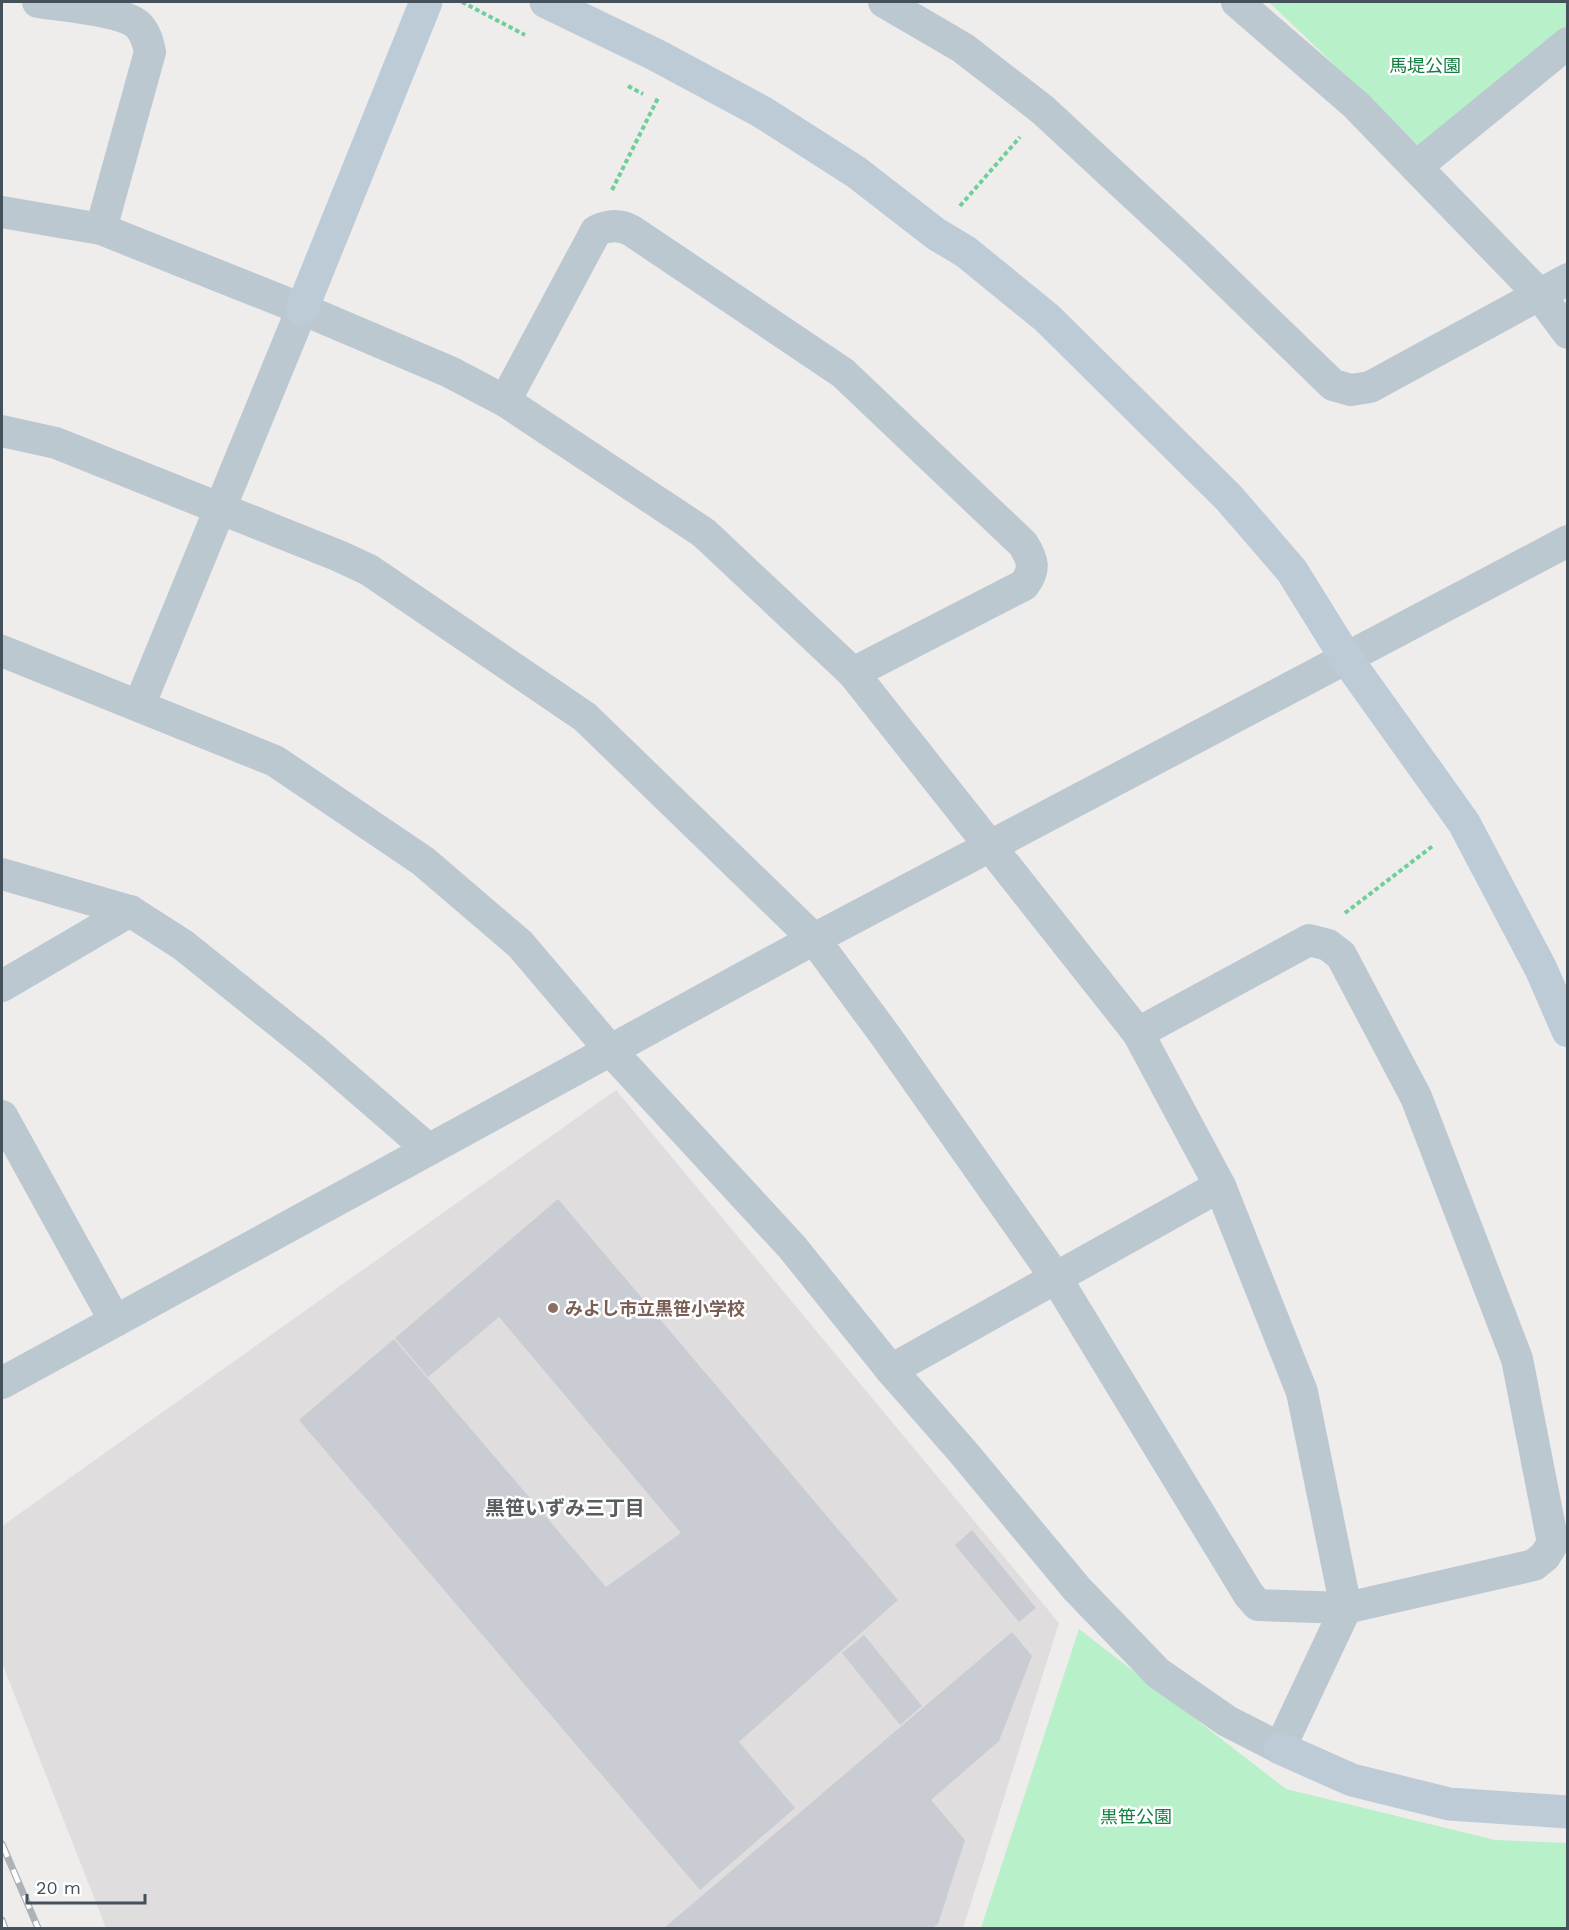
<svg xmlns="http://www.w3.org/2000/svg" width="1569" height="1930" font-family="'Work Sans','Noto Sans JP',sans-serif">
<rect width="100%" height="100%" fill="#efecec"/>
<polygon fill="#e0ddde" points="616,1090 1059,1623 963,1928 106,1928 2,1663 2,1526"/>
<g fill="#b7f0c9">
<polygon points="1269,2 1567,2 1567,28 1424,151"/>
<polygon points="1079,1629 1286,1789 1495,1840 1567,1843 1567,1928 981,1928"/>
</g>
<g fill="#c9ccd2">
<polygon points="558,1199 898,1600 739,1742 795,1808 700,1890 299,1420 394,1339 606,1587 681,1533 499,1317 428,1377 395,1338"/>
<polygon points="972,1530 1036,1608 1019,1622 955,1545"/>
<polygon points="1012,1632 1032,1656 999,1741 931,1800 965,1840 938,1924 932,1928 664,1928"/>
<polygon points="864,1635 922,1706 900,1725 842,1653"/>
</g>
<g fill="none" stroke-linecap="round" stroke-linejoin="round">
<g stroke="#6ecf99" stroke-width="4" stroke-dasharray="4.5 3" stroke-linecap="butt">
<polyline points="462,2 525,35"/>
<polyline points="628,86 643,94"/>
<polyline points="612,190 658,98"/>
<polyline points="960,206 1020,137"/>
<polyline points="1345,913 1434,845"/>
</g>
<g stroke="#bcc8d0" stroke-width="32">
<path d="M 38,2 C 61,6 124,10 139,26 C 146,34 148,42 150,52 L 101,229"/>
<polyline points="884,2 963,48 1043,110 1194,250 1333,385 1351,390 1370,387 1568,279"/>
<polyline points="1237,2 1356,105 1539,294 1568,333"/>
<polyline points="1416,167 1568,43"/>
<polyline points="2,212 101,229 302,309 450,372 505,401 704,533 853,673 1138,1033 1220,1186 1302,1392 1346,1608 1280,1748 1227,1721 1158,1673 1077,1589 962,1451 891,1370 792,1247 611,1051 520,944 423,861 275,761 2,651"/>
<path d="M 505,401 L 596,231 C 608,225 620,224 632,231 L 843,373 L 1023,544 C 1033,560 1036,569 1024,585 L 853,673"/>
<polyline points="2,431 56,443 339,556 369,570 585,717 814,939 885,1035 1056,1278 1249,1595 1258,1605 1346,1608 1534,1565 1545,1556 1553,1543 1517,1359 1416,1097 1341,955 1328,945 1309,940 1138,1033"/>
<polyline points="139,706 302,309"/>
<polyline points="2,874 130,911 183,945 315,1051 428,1149"/>
<polyline points="2,986 130,911"/>
<polyline points="2,1116 115,1321"/>
<polyline points="891,1370 1220,1186"/>
<polyline points="2,1383 814,939 1568,541"/>
</g>
<g stroke="#bdcbd7" stroke-width="33">
<polyline points="546,2 656,55 762,112 856,172 936,234 966,252 1047,318 1229,498 1292,571 1346,658 1464,823 1541,969 1568,1031"/>
<polyline points="302,309 426,2"/>
<polyline points="1280,1748 1352,1780 1449,1804 1568,1812"/>
</g>
<defs>
<g id="rail">
<polyline points="2,1844 38,1928"/>
<polyline points="2,1920 5,1928"/>
</g>
</defs>
<use href="#rail" stroke="#aeb2b7" stroke-width="7"/>
<use href="#rail" stroke="#fff" stroke-width="4.5" stroke-dasharray="14" stroke-linecap="butt"/>
</g>
<circle fill="#8d6e63" stroke="#fff" stroke-width="2" cx="553" cy="1308" r="6"/>
<g text-anchor="middle" dominant-baseline="central" stroke-width="5" stroke-linejoin="round" paint-order="stroke">
<g font-size="18" fill="#127e41" stroke="#fff">
<text x="1425" y="65">馬堤公園</text>
<text x="1136" y="1816">黒笹公園</text>
</g>
<g font-size="18" font-weight="bold" fill="#785e54" stroke="#fff" text-anchor="start">
<text x="565" y="1308">みよし市立黒笹小学校</text>
</g>
<g font-size="20" font-weight="bold" fill="#595d62" stroke="#fff">
<text x="565" y="1508">黒笹いずみ三丁目</text>
</g>
</g>
<rect width="1569" height="1930" fill="none" stroke="#44515a" stroke-width="6"/>
<path d="M27 1894v9h118v-9" fill="none" stroke="#44515a" stroke-width="3"/>
<text x="36" y="1894" font-size="18" fill="#44515a" stroke="#ffffff" stroke-width="4.5" paint-order="stroke">20 m</text>
</svg>
